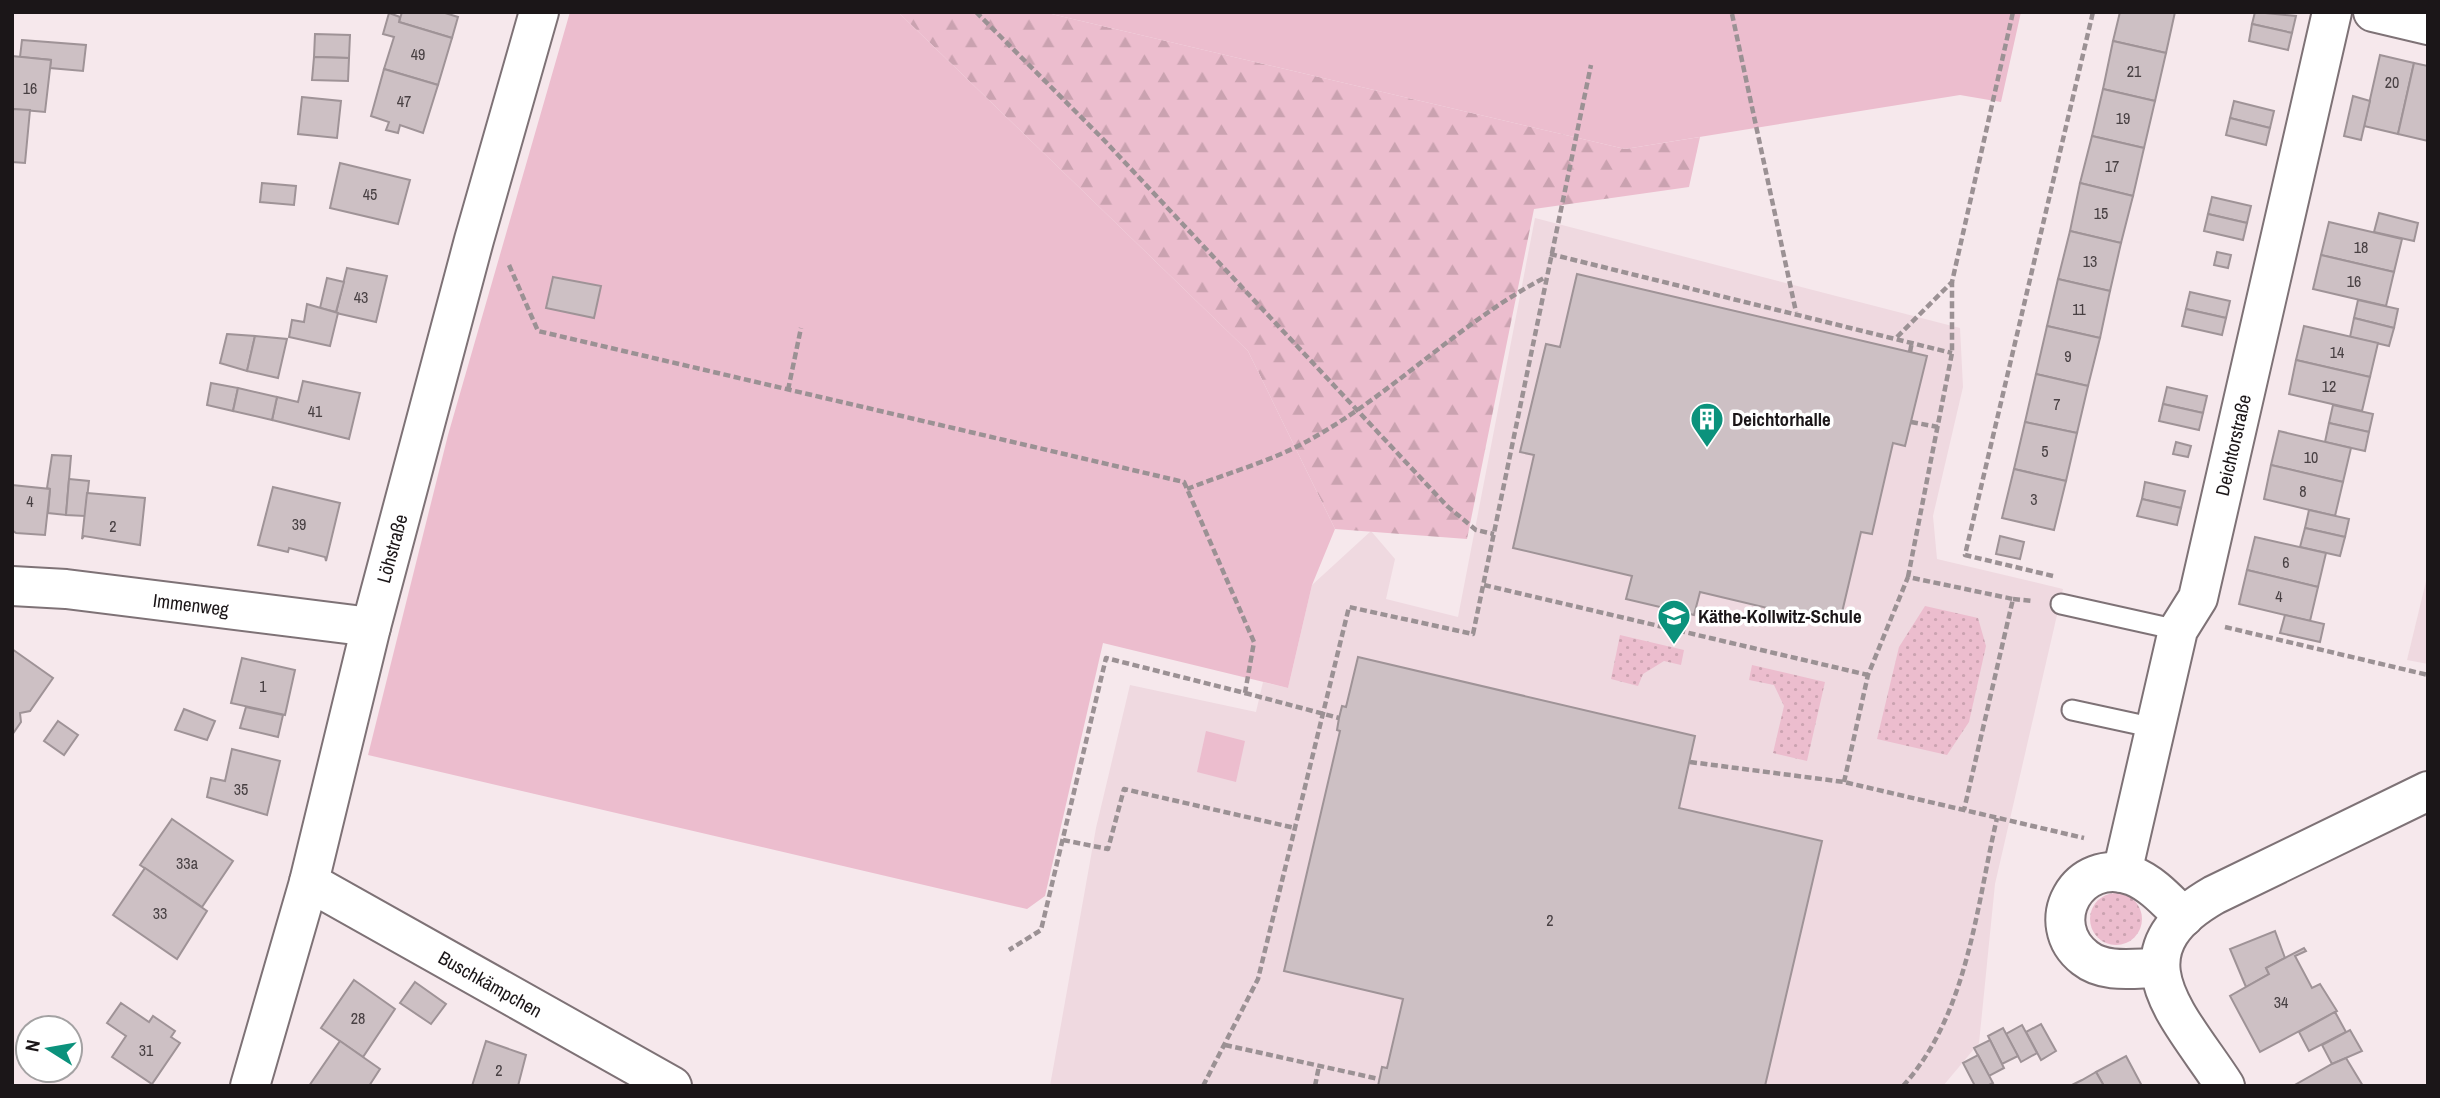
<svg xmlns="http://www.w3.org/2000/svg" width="2440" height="1098" font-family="'Archivo Narrow',sans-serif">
<defs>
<pattern id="grass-dots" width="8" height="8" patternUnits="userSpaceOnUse" patternTransform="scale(1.75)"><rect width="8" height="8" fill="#ecbdce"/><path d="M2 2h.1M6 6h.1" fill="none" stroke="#caa2b0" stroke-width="1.8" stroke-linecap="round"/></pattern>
<pattern id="forest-firs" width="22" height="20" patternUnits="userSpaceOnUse" patternTransform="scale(1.75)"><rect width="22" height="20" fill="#ecbdce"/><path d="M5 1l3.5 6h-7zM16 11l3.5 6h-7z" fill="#caa2b0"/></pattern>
</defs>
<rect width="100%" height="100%" fill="#f6e8ec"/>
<g fill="#efd9e0">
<polygon points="1535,218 1960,328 1963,387 1933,516 1937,559 2063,589 1995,884 1979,1043 1943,1086 1050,1086 1096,828 1130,685 1256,712 1263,682 1288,688 1312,585 1371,531 1395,559 1386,599 1458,617"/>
<polygon points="2428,573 2428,664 2407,660"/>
</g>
<g fill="url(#grass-dots)">
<polygon points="1925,606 1978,618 1986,646 1969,722 1947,755 1877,739 1899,647"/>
<polygon points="1620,635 1684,650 1681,665 1664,661 1643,674 1638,686 1611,679"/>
<polygon points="1752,665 1825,682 1807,761 1773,753 1784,706 1774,685 1749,680"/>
<circle cx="2116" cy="919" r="26"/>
</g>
<polygon fill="url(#forest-firs)" points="898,12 1043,12 1625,149 1700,137 1689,187 1534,209 1467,539 1335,529 1248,351"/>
<g fill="#ecbdce">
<polygon points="570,12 898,12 1248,351 1335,529 1312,585 1288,688 1103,643 1045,896 1027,909 368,755 448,435"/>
<polygon points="1043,12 2021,12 2001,102 1960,95 1625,149"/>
<polygon points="1206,731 1245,741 1236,782 1197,772"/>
</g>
<g fill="#cdc0c4" stroke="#9f9397" stroke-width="2">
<polygon points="402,12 442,12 458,17 452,38 399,22"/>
<polygon points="2120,12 2175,12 2166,53 2113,41"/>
<polygon points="2255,12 2296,16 2292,33 2252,24"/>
<polygon points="389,13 400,17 399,22 452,38 438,85 384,69 394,37 383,34"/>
<polygon points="2252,24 2292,33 2288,50 2249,41"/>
<polygon points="315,34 350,35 349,58 314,57"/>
<polygon points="22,40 86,45 83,71 50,68 51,60 20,57"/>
<polygon points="2113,41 2166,53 2155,101 2103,89"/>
<polygon points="2380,55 2414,63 2398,134 2364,126"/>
<polygon points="12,56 51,60 45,112 12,109"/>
<polygon points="314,57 349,58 348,81 312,80"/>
<polygon points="2414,63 2428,66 2428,141 2398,134"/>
<polygon points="384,69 438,85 423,133 400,125 398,133 386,130 389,122 371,116"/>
<polygon points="2103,89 2155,101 2144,148 2092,136"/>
<polygon points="2353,96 2370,101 2361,140 2344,136"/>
<polygon points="302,97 341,101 337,138 298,134"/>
<polygon points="2234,101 2274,111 2270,128 2230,118"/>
<polygon points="12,109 30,110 25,163 12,162"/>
<polygon points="2230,118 2270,128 2266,145 2226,135"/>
<polygon points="2092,136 2144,148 2133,196 2080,183"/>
<polygon points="340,163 410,180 398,224 330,208"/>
<polygon points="262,183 296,186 294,205 260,202"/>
<polygon points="2080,183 2133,196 2121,243 2070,231"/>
<polygon points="2212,197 2251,206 2247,223 2208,214"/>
<polygon points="2379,213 2418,223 2414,241 2374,232"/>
<polygon points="2208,214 2247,223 2243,240 2204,231"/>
<polygon points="2329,222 2402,239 2394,272 2321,255"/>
<polygon points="2070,231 2121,243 2110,291 2058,279"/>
<polygon points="2217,252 2231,255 2228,268 2214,265"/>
<polygon points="2321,255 2394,272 2386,306 2313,289"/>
<polygon points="347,268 387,276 376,322 336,313"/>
<polygon points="1577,274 1927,356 1905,446 1893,443 1872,534 1861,532 1839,625 1700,592 1694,615 1626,599 1632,576 1513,548 1534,455 1520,452 1546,344 1560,347"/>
<polygon points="553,277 601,286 594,318 546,308"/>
<polygon points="327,278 344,282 336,312 320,308"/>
<polygon points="2058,279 2110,291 2100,338 2047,326"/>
<polygon points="2190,292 2230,301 2226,318 2186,309"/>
<polygon points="2358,300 2398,309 2394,328 2354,318"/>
<polygon points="307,304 338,313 330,346 289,337 292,320 304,322"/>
<polygon points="2186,309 2226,318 2222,335 2182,326"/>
<polygon points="2354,318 2394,328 2389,346 2350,337"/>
<polygon points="2047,326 2100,338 2088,386 2036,374"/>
<polygon points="2304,326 2378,343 2370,377 2296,360"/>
<polygon points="227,334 255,336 247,371 220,363"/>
<polygon points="255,336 287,339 278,378 247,371"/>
<polygon points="2296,360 2370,377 2362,411 2289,394"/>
<polygon points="2036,374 2088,386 2077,433 2025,422"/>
<polygon points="303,381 360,393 349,439 272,420 277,397 298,402"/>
<polygon points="211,383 238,388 233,411 207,405"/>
<polygon points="2167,387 2207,396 2203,413 2163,404"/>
<polygon points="238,388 277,397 272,420 233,411"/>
<polygon points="2163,404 2203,413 2199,430 2159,421"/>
<polygon points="2333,405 2373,414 2369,432 2329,423"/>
<polygon points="2025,422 2077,433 2066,481 2014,469"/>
<polygon points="2329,423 2369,432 2365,451 2325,442"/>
<polygon points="2279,431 2351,448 2343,482 2271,465"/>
<polygon points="2176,442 2191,446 2188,457 2173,454"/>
<polygon points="52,455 71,456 66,515 48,513 50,489 47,488"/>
<polygon points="2271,465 2343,482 2335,516 2264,499"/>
<polygon points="2014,469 2066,481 2054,530 2002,518"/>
<polygon points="69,479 89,481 85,516 66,515"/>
<polygon points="2145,482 2185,491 2181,508 2142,499"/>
<polygon points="12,485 50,489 45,535 16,533 12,530"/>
<polygon points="273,487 340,503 326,561 325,557 289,548 288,552 258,545"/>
<polygon points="87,493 145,498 140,545 84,536 82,539"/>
<polygon points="2142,499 2181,508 2177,525 2137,516"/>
<polygon points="2309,510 2349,519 2345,537 2305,528"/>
<polygon points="2305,528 2345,537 2340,556 2300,547"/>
<polygon points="2000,536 2024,542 2020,559 1996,554"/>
<polygon points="2255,537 2326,553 2318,587 2247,570"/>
<polygon points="2247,570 2318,587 2310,621 2239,604"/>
<polygon points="2285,615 2324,624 2320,642 2280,633"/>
<polygon points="12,649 53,678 30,711 20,713 21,722 12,735"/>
<polygon points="1358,657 1695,736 1679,808 1822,841 1765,1086 1378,1086 1382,1067 1387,1068 1403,999 1284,971 1340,731 1337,730 1339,718 1342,706 1346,707"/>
<polygon points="242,658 295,670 285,715 231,703"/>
<polygon points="246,707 283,715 278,737 240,728"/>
<polygon points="184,709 215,721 207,740 175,730"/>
<polygon points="58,721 78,735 64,755 44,741"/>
<polygon points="232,749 280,761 267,815 207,797 211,778 225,781"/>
<polygon points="172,819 233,861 202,907 140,865"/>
<polygon points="145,868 207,911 177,959 113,915"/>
<polygon points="2275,931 2285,958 2266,968 2269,974 2246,987 2230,949"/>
<polygon points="2304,948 2306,951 2295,956 2312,988 2320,984 2337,1011 2260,1052 2230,996 2269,974 2266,968"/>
<polygon points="354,980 395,1009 363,1057 321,1028"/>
<polygon points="415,982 446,1004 431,1024 400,1003"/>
<polygon points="121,1003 149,1022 153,1016 175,1031 171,1037 180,1043 152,1084 112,1057 126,1036 107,1023"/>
<polygon points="2335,1012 2346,1032 2309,1051 2299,1032"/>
<polygon points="2041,1024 2056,1051 2041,1060 2026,1032"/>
<polygon points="2022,1025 2037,1053 2021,1062 2006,1034"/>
<polygon points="2003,1028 2018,1056 2002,1064 1988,1036"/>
<polygon points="2350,1030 2362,1051 2332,1064 2322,1045"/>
<polygon points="1990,1040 2004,1068 1989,1076 1974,1048"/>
<polygon points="340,1041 380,1069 369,1086 309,1086"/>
<polygon points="486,1041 526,1055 518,1086 472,1086"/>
<polygon points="1978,1055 1993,1083 1987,1086 1975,1086 1963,1063"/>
<polygon points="2126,1056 2142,1086 2104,1086 2096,1072"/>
<polygon points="2346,1058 2363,1086 2293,1086 2332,1064"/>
<polygon points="2096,1072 2104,1086 2070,1086 2082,1080"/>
</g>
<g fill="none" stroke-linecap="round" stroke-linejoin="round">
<defs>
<g id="service">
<polyline points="2061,604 2178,630"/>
<polyline points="2072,710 2155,728"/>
</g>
<g id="minor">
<polyline points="2373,12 2428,25"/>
<path id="s1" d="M 12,586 L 66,589 L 371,627"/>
<path id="s2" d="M 2122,873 L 2178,630 L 2198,598 L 2332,12"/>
<path id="s3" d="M 309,882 L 672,1086"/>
<path d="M 2159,968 C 2135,968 2105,974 2085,958 C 2041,924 2077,855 2133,876 C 2153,884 2169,903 2184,917"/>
<path id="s4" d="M 250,1086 L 309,882 L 371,627 L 474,240 L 539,12"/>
<path d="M 2225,1086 C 2180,1016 2111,954 2214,895 L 2428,791"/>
</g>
</defs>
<use href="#service" stroke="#7e7276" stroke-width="23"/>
<use href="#minor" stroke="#7e7276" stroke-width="42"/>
<g stroke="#9b9194" stroke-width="4.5" stroke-dasharray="7 3.5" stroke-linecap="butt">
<polyline points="976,12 1102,138 1447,506 1476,530 1494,534"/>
<polyline points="1732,14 1796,312"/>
<polyline points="1550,254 1952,353"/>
<polyline points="509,265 538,331 1184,482 1254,642 1245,693 1106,658 1041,930 1009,950"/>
<polyline points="1897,337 1952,282 2013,12"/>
<polyline points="1910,352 1912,342"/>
<polyline points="788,390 801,328"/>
<polyline points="1911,422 1938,427"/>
<path d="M 1187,489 C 1227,473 1273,461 1311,439 C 1394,393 1460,322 1544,278"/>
<polyline points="2053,576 1965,555 2093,12"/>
<polyline points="1908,577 1952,353 1952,282"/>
<polyline points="1484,585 1868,675"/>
<polyline points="2013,599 2033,601"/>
<polyline points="2225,627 2428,675"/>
<polyline points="1245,693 1339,718"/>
<polyline points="1690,762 1844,782 2084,838"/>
<polyline points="1844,782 1868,675 1908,577 2013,599 1964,810"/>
<polyline points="1063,840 1108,849 1124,789 1295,828"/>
<polyline points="1225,1045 1379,1079"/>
<polyline points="1203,1086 1258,979 1349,607 1473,634 1591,65"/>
<polyline points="1315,1086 1319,1066"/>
<path d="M 1903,1086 C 1968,1014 1976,908 1997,818"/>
</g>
<use href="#service" stroke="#fff" stroke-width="19"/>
<use href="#minor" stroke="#fff" stroke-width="38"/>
</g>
<defs>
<symbol id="building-pin" viewBox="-11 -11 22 30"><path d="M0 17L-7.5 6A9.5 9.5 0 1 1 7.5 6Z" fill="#0b927c" stroke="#fff"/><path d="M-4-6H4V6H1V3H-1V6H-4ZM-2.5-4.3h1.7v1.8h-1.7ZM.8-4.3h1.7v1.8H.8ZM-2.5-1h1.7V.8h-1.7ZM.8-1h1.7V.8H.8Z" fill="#fff"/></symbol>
<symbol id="school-pin" viewBox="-11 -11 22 30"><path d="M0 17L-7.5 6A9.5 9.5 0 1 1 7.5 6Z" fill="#0b927c" stroke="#fff"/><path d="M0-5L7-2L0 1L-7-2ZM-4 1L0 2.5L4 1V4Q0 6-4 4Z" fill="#fff"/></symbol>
</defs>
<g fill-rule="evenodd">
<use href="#building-pin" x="1688" y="400" width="38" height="52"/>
<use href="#school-pin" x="1655" y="597" width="38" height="52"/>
</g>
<g text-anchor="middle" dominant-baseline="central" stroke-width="7" stroke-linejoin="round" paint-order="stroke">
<g font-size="16" fill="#484043">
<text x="418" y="54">49</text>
<text x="2134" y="71">21</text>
<text x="2392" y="82">20</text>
<text x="30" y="88">16</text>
<text x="404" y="101">47</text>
<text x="2123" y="118">19</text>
<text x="2112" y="166">17</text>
<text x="370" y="194">45</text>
<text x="2101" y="213">15</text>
<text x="2361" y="247">18</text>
<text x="2090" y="261">13</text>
<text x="2354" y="281">16</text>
<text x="361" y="297">43</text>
<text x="2079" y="309">11</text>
<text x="2337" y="352">14</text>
<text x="2068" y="356">9</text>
<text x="2329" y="386">12</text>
<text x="2057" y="404">7</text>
<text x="315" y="411">41</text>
<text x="2045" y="451">5</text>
<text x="2311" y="457">10</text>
<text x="2303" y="491">8</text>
<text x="2034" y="499">3</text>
<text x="30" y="501">4</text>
<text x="299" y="524">39</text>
<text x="113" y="526">2</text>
<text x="2286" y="562">6</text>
<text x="2279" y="596">4</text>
<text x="263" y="686">1</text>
<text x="241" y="789">35</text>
<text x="187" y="863">33a</text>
<text x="160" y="913">33</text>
<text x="1550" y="920">2</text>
<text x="2281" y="1002">34</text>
<text x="358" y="1018">28</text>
<text x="146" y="1050">31</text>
<text x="499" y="1070">2</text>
</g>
<g font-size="19" font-weight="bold" fill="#1b1618" stroke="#fff" text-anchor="start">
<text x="1732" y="419">Deichtorhalle</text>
<text x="1698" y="616">Käthe-Kollwitz-Schule</text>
</g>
<g font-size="19" fill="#1b1618" stroke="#fff">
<text stroke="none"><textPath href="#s2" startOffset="444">Deichtorstraße</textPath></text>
<text stroke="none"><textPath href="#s4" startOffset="556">Löhstraße</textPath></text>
<text stroke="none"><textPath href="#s1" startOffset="180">Immenweg</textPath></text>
<text stroke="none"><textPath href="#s3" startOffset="208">Buschkämpchen</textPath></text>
</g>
</g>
<rect width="2440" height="1098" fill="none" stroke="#1b1618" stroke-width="28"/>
<g transform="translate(49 1049) rotate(281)"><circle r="33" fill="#ffffff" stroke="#a4a2a3" stroke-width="2"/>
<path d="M0-5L12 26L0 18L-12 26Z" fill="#0b927c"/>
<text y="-10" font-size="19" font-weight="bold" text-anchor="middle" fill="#1b1618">N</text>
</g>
</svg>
